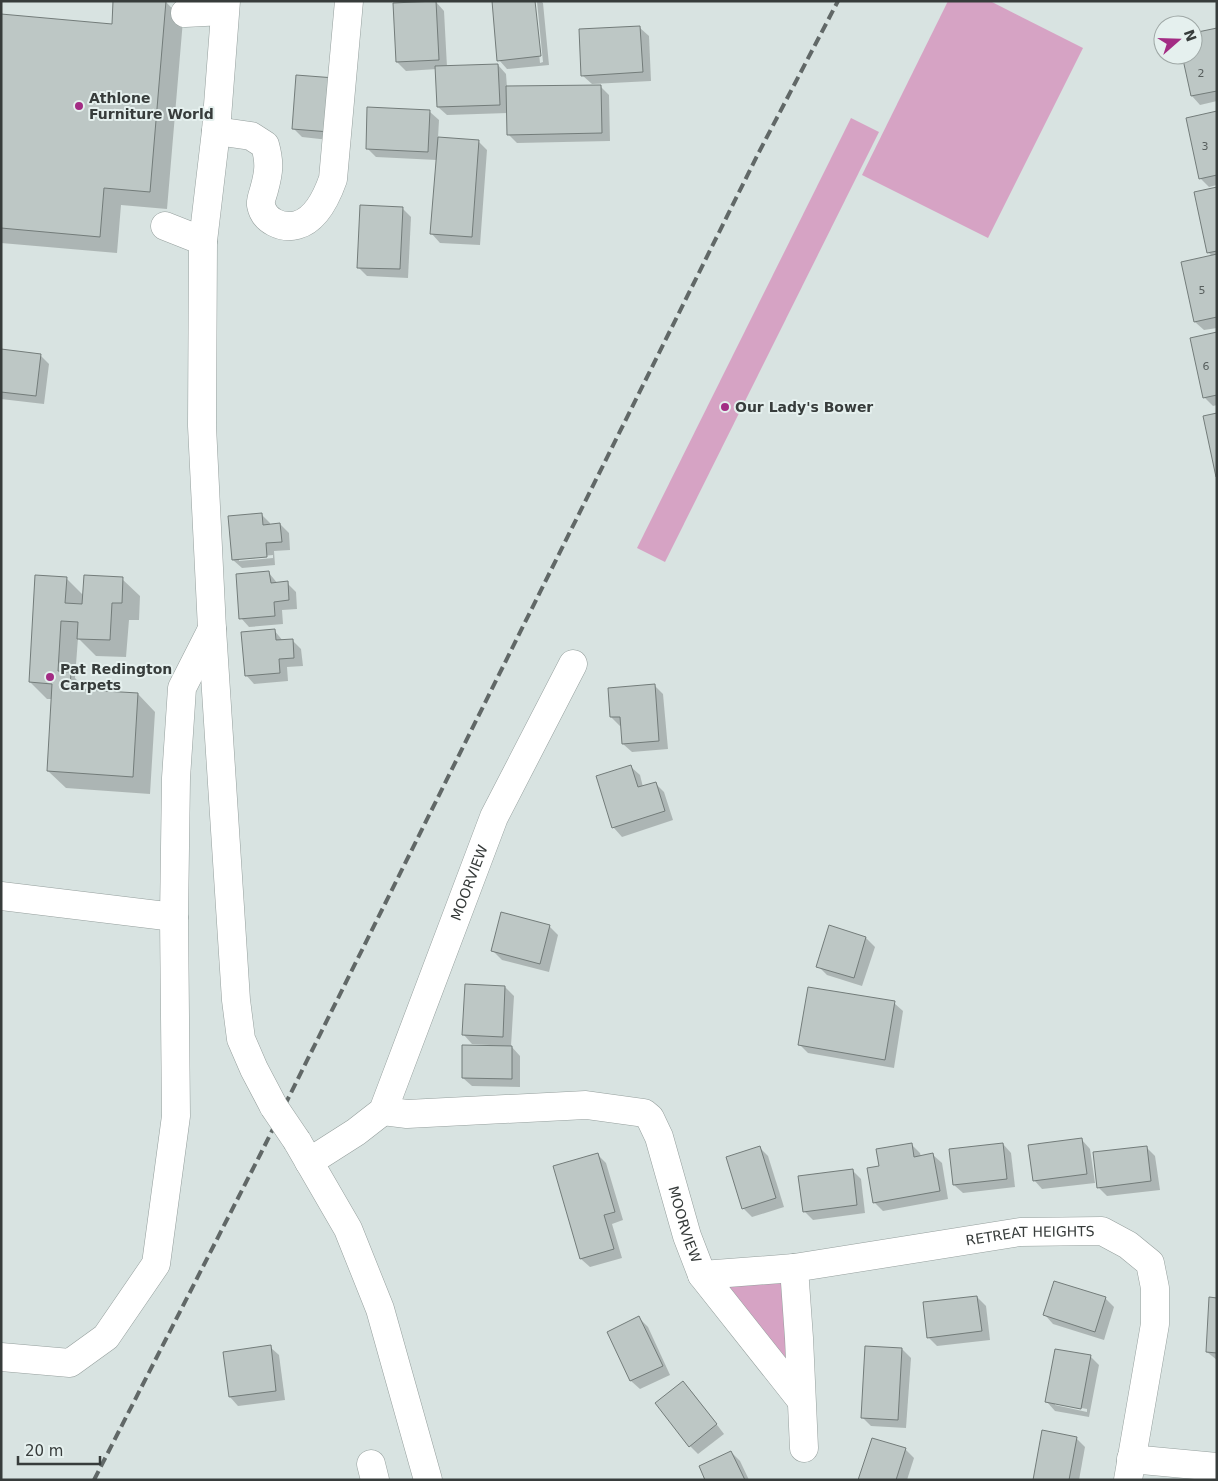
<svg xmlns="http://www.w3.org/2000/svg" width="1218" height="1481" font-family="'DejaVu Sans',sans-serif">
<rect width="100%" height="100%" fill="#d8e3e1"/>
<g fill="#d6a3c4">
<polygon points="948,1 990,1 1083,48 988,238 862,175"/>
<polygon points="851,118 879,132 665,562 637,548"/>
<polygon points="794,1268 801,1399 703,1275"/>
</g>
<g fill="#0003" fill-rule="evenodd">
<path d="M 493,1 L 541,1 L 543,3 L 549,65 L 507,69 L 499,60 ZM 534,2 L 537,2 L 543,62 L 540,63 Z"/>
<polygon points="166,2 183,20 167,209 121,205 117,253 1,243 1,16 113,25"/>
<polygon points="436,2 444,11 447,67 498,65 506,74 507,88 600,86 609,95 610,141 517,143 508,134 508,113 447,115 438,107 437,69 406,71 397,62"/>
<polygon points="640,28 649,36 651,81 592,84 582,75"/>
<polygon points="1217,29 1217,101 1200,105 1192,96 1183,55 1193,55 1193,34"/>
<polygon points="334,80 338,141 302,137 293,128"/>
<polygon points="430,112 439,120 438,138 478,141 487,150 480,245 440,243 432,234 437,160 376,157 367,148"/>
<polygon points="1217,113 1217,185 1209,187 1200,178"/>
<polygon points="1217,189 1217,328 1204,330 1195,322 1212,256 1208,252"/>
<polygon points="402,208 411,217 408,278 367,276 358,267"/>
<polygon points="1217,333 1217,405 1213,406 1204,397"/>
<polygon points="1,351 40,355 49,364 44,404 1,399"/>
<path d="M 261,514 L 270,523 L 270,525 L 280,524 L 289,533 L 290,550 L 274,551 L 275,565 L 242,568 L 233,560 ZM 273,555 L 273,558 L 239,561 L 239,558 Z"/>
<polygon points="269,573 278,584 287,583 296,592 297,609 282,610 283,624 249,627 241,618"/>
<polygon points="66,578 84,596 122,579 140,596 139,620 129,620 126,657 96,656 78,638 75,678 88,691 138,694 155,712 150,794 66,788 48,771 52,699 47,699 30,682"/>
<polygon points="274,630 283,641 292,640 301,649 303,666 287,667 288,681 254,684 246,675"/>
<polygon points="654,685 663,694 668,749 632,752 623,744 622,726 620,726 611,717"/>
<polygon points="631,767 640,775 643,787 655,783 664,792 673,820 622,837 614,828 597,777"/>
<polygon points="549,926 558,935 549,972 502,960 493,951"/>
<polygon points="830,927 866,938 875,947 862,986 827,975 818,966"/>
<polygon points="505,987 514,996 511,1046 520,1056 520,1087 472,1086 463,1078 489,1047 489,1045 472,1044 464,1035"/>
<polygon points="894,1003 903,1011 894,1068 808,1053 800,1045"/>
<polygon points="1082,1140 1090,1149 1095,1183 1042,1189 1034,1180"/>
<polygon points="911,1144 920,1153 921,1157 933,1155 942,1163 948,1199 883,1211 874,1202"/>
<polygon points="1003,1144 1011,1153 1015,1187 963,1193 954,1185"/>
<polygon points="759,1147 768,1156 784,1207 752,1217 743,1208"/>
<polygon points="1146,1147 1155,1156 1160,1190 1107,1196 1098,1187"/>
<polygon points="597,1154 606,1163 623,1220 612,1224 622,1258 590,1267 581,1259"/>
<polygon points="852,1170 861,1179 865,1213 813,1220 804,1211"/>
<polygon points="977,1297 986,1306 990,1340 937,1346 929,1338"/>
<polygon points="1105,1298 1114,1307 1104,1340 1053,1324 1045,1315"/>
<polygon points="1217,1299 1217,1360 1207,1352"/>
<polygon points="639,1318 648,1327 670,1375 640,1389 631,1381 608,1332"/>
<polygon points="270,1347 279,1355 285,1400 238,1406 230,1397"/>
<polygon points="902,1349 911,1358 906,1428 871,1426 862,1417"/>
<path d="M 1090,1356 L 1099,1365 L 1089,1417 L 1055,1411 L 1047,1402 ZM 1055,1403 L 1087,1409 L 1087,1412 L 1055,1405 Z"/>
<polygon points="683,1383 692,1392 724,1434 698,1454 690,1446"/>
<polygon points="1076,1438 1085,1447 1079,1480 1034,1480"/>
<polygon points="905,1449 914,1458 907,1480 860,1480"/>
<polygon points="731,1452 740,1461 749,1480 707,1480"/>
</g>
<g fill="#bdc7c5" stroke="#737c7a">
<polygon points="113,1 166,1 150,192 104,188 100,237 1,228 1,14 112,24"/>
<polygon points="436,1 439,60 396,62 393,3"/>
<polygon points="492,1 535,1 541,56 497,61"/>
<polygon points="640,26 643,72 581,76 579,29"/>
<polygon points="1217,28 1217,91 1191,96 1182,55 1193,55 1193,33"/>
<polygon points="498,64 500,105 437,107 435,66"/>
<polygon points="296,75 335,78 330,132 292,129"/>
<polygon points="601,85 602,133 507,135 506,86"/>
<polygon points="367,107 430,110 428,152 366,149"/>
<polygon points="1217,111 1217,175 1199,179 1186,118"/>
<polygon points="438,137 479,140 472,237 430,234"/>
<polygon points="1217,187 1217,251 1207,253 1194,192"/>
<polygon points="360,205 403,207 400,269 357,268"/>
<polygon points="1217,254 1217,317 1194,322 1181,262"/>
<polygon points="1217,332 1217,395 1203,398 1190,338"/>
<polygon points="1,349 41,354 36,396 1,392"/>
<polygon points="1217,413 1217,477 1216,477 1203,416"/>
<polygon points="262,513 263,525 280,523 282,542 266,543 267,557 232,560 228,516"/>
<polygon points="269,571 271,583 288,581 289,600 274,602 275,616 239,619 236,574"/>
<polygon points="35,575 67,577 65,603 82,604 84,575 123,577 122,603 112,603 110,640 77,639 78,622 61,621 58,671 71,672 70,689 138,693 133,777 47,771 52,684 29,682"/>
<polygon points="275,629 276,640 293,639 294,658 279,659 280,673 245,676 241,632"/>
<polygon points="655,684 659,741 622,744 620,717 610,717 608,688"/>
<polygon points="631,765 638,787 656,782 665,811 612,828 596,776"/>
<polygon points="501,912 550,925 540,964 491,951"/>
<polygon points="829,925 866,937 854,978 816,967"/>
<polygon points="465,984 505,986 503,1037 462,1035"/>
<polygon points="808,987 895,1001 885,1060 798,1045"/>
<polygon points="462,1045 512,1046 512,1079 462,1078"/>
<polygon points="1082,1138 1087,1174 1033,1181 1028,1145"/>
<polygon points="912,1143 914,1157 933,1153 940,1191 873,1203 867,1168 879,1166 876,1149"/>
<polygon points="1003,1143 1007,1179 953,1185 949,1149"/>
<polygon points="760,1146 776,1198 742,1209 726,1157"/>
<polygon points="1147,1146 1151,1181 1097,1188 1093,1152"/>
<polygon points="598,1153 615,1212 604,1215 614,1249 580,1259 553,1166"/>
<polygon points="853,1169 857,1205 803,1212 798,1176"/>
<polygon points="1054,1281 1106,1297 1095,1332 1043,1315"/>
<polygon points="977,1296 982,1331 927,1338 923,1302"/>
<polygon points="1209,1297 1217,1298 1217,1353 1206,1352"/>
<polygon points="639,1316 663,1366 630,1381 607,1332"/>
<polygon points="271,1345 276,1391 229,1397 223,1352"/>
<polygon points="865,1346 902,1348 898,1420 861,1418"/>
<polygon points="1055,1349 1091,1355 1081,1409 1045,1402"/>
<polygon points="683,1381 717,1424 689,1447 655,1403"/>
<polygon points="1042,1430 1077,1437 1069,1480 1033,1480"/>
<polygon points="872,1438 906,1448 896,1480 858,1480"/>
<polygon points="731,1451 745,1480 705,1480 699,1466"/>
</g>
<g fill="none" stroke-linecap="round" stroke-linejoin="round">
<defs>
<g id="minor">
<polyline points="185,13 224,11"/>
<path d="M 216,131 L 251,136 L 265,145 C 270,163 269,172 264,190 C 263,194 260,201 261,205 C 264,221 282,229 297,225 C 316,220 327,196 333,179 L 349,1"/>
<polyline points="165,226 203,241"/>
<polyline points="1,896 174,917"/>
<path id="s1" d="M 383,1111 L 407,1114 L 586,1105 L 644,1113 L 650,1118 L 659,1137 L 687,1236 L 702,1275 L 801,1400"/>
<path id="s2" d="M 309,1162 L 356,1132 L 383,1111 L 494,817 L 573,664"/>
<polyline points="794,1268 799,1338 804,1448"/>
<path id="s3" d="M 702,1275 L 794,1268 L 1020,1232 L 1102,1231 L 1128,1245 L 1150,1263 L 1155,1288 L 1155,1324 L 1128,1480"/>
<polyline points="1,1357 70,1363 106,1337 156,1264 176,1116 174,917 176,778 182,688 212,629"/>
<polyline points="1131,1459 1217,1467"/>
<polyline points="371,1464 375,1480"/>
</g>
<g id="major">
<polyline points="226,1 216,131 203,241 202,426 212,629 236,1000 241,1039 254,1069 274,1107"/>
<polyline points="297,1141 348,1229 380,1309 428,1480"/>
</g>
</defs>
<use href="#minor" stroke="#959f9d" stroke-width="29"/>
<use href="#major" stroke="#959f9d" stroke-width="29"/>
<use href="#minor" stroke="#fff" stroke-width="28"/>
<use href="#major" stroke="#fff" stroke-width="28"/>
<polyline stroke="#616867" stroke-width="4" stroke-dasharray="10 5" stroke-linecap="butt" points="94,1480 261,1153 758,154 838,1"/>
<defs>
<polyline id="major-bridge" points="274,1107 297,1141"/>
</defs>
<use href="#major-bridge" stroke="#959f9d" stroke-width="29" stroke-linecap="butt"/>
<use href="#major-bridge" stroke="#fff" stroke-width="28"/>
</g>
<g fill="#a32c84" stroke="#e5f0ee" stroke-width="2">
<circle cx="79" cy="106" r="5"/>
<circle cx="725" cy="407" r="5"/>
<circle cx="50" cy="677" r="5"/>
</g>
<g text-anchor="middle" dominant-baseline="central" stroke-width="4" stroke-linejoin="round" paint-order="stroke">
<g font-size="11" fill="#585f5e">
<text x="1201" y="73">2</text>
<text x="1205" y="146">3</text>
<text x="1202" y="290">5</text>
<text x="1206" y="366">6</text>
</g>
<g font-size="14" font-weight="bold" fill="#373c3b" stroke="#e5f0ee" text-anchor="start">
<text x="89" y="98">Athlone<tspan x="89" dy="16">Furniture World</tspan></text>
<text x="735" y="407">Our Lady's Bower</text>
<text x="60" y="669">Pat Redington<tspan x="60" dy="16">Carpets</tspan></text>
</g>
<g font-size="14" fill="#373c3b" stroke="#e5f0ee">
<text stroke="none"><textPath href="#s2" startOffset="334">MOORVIEW</textPath></text>
<text stroke="none"><textPath href="#s1" startOffset="382">MOORVIEW</textPath></text>
<text stroke="none"><textPath href="#s3" startOffset="331">RETREAT HEIGHTS</textPath></text>
</g>
</g>
<rect width="1218" height="1481" fill="none" stroke="#373c3b" stroke-width="5"/>
<g transform="translate(1178 40) rotate(70)"><circle r="24" fill="#e5f0ee" stroke="#9fa8a6"/>
<path d="M0-4L9 19L0 12L-9 19Z" fill="#a32c84"/>
<text y="-8" font-size="14" font-weight="bold" text-anchor="middle" fill="#373c3b">N</text>
</g>
<path d="M18 1456v8h82v-8" fill="none" stroke="#373c3b" stroke-width="2.5"/>
<text x="25" y="1456" font-size="15" fill="#373c3b" stroke="#e5f0ee" stroke-width="4" paint-order="stroke">20 m</text>
</svg>
